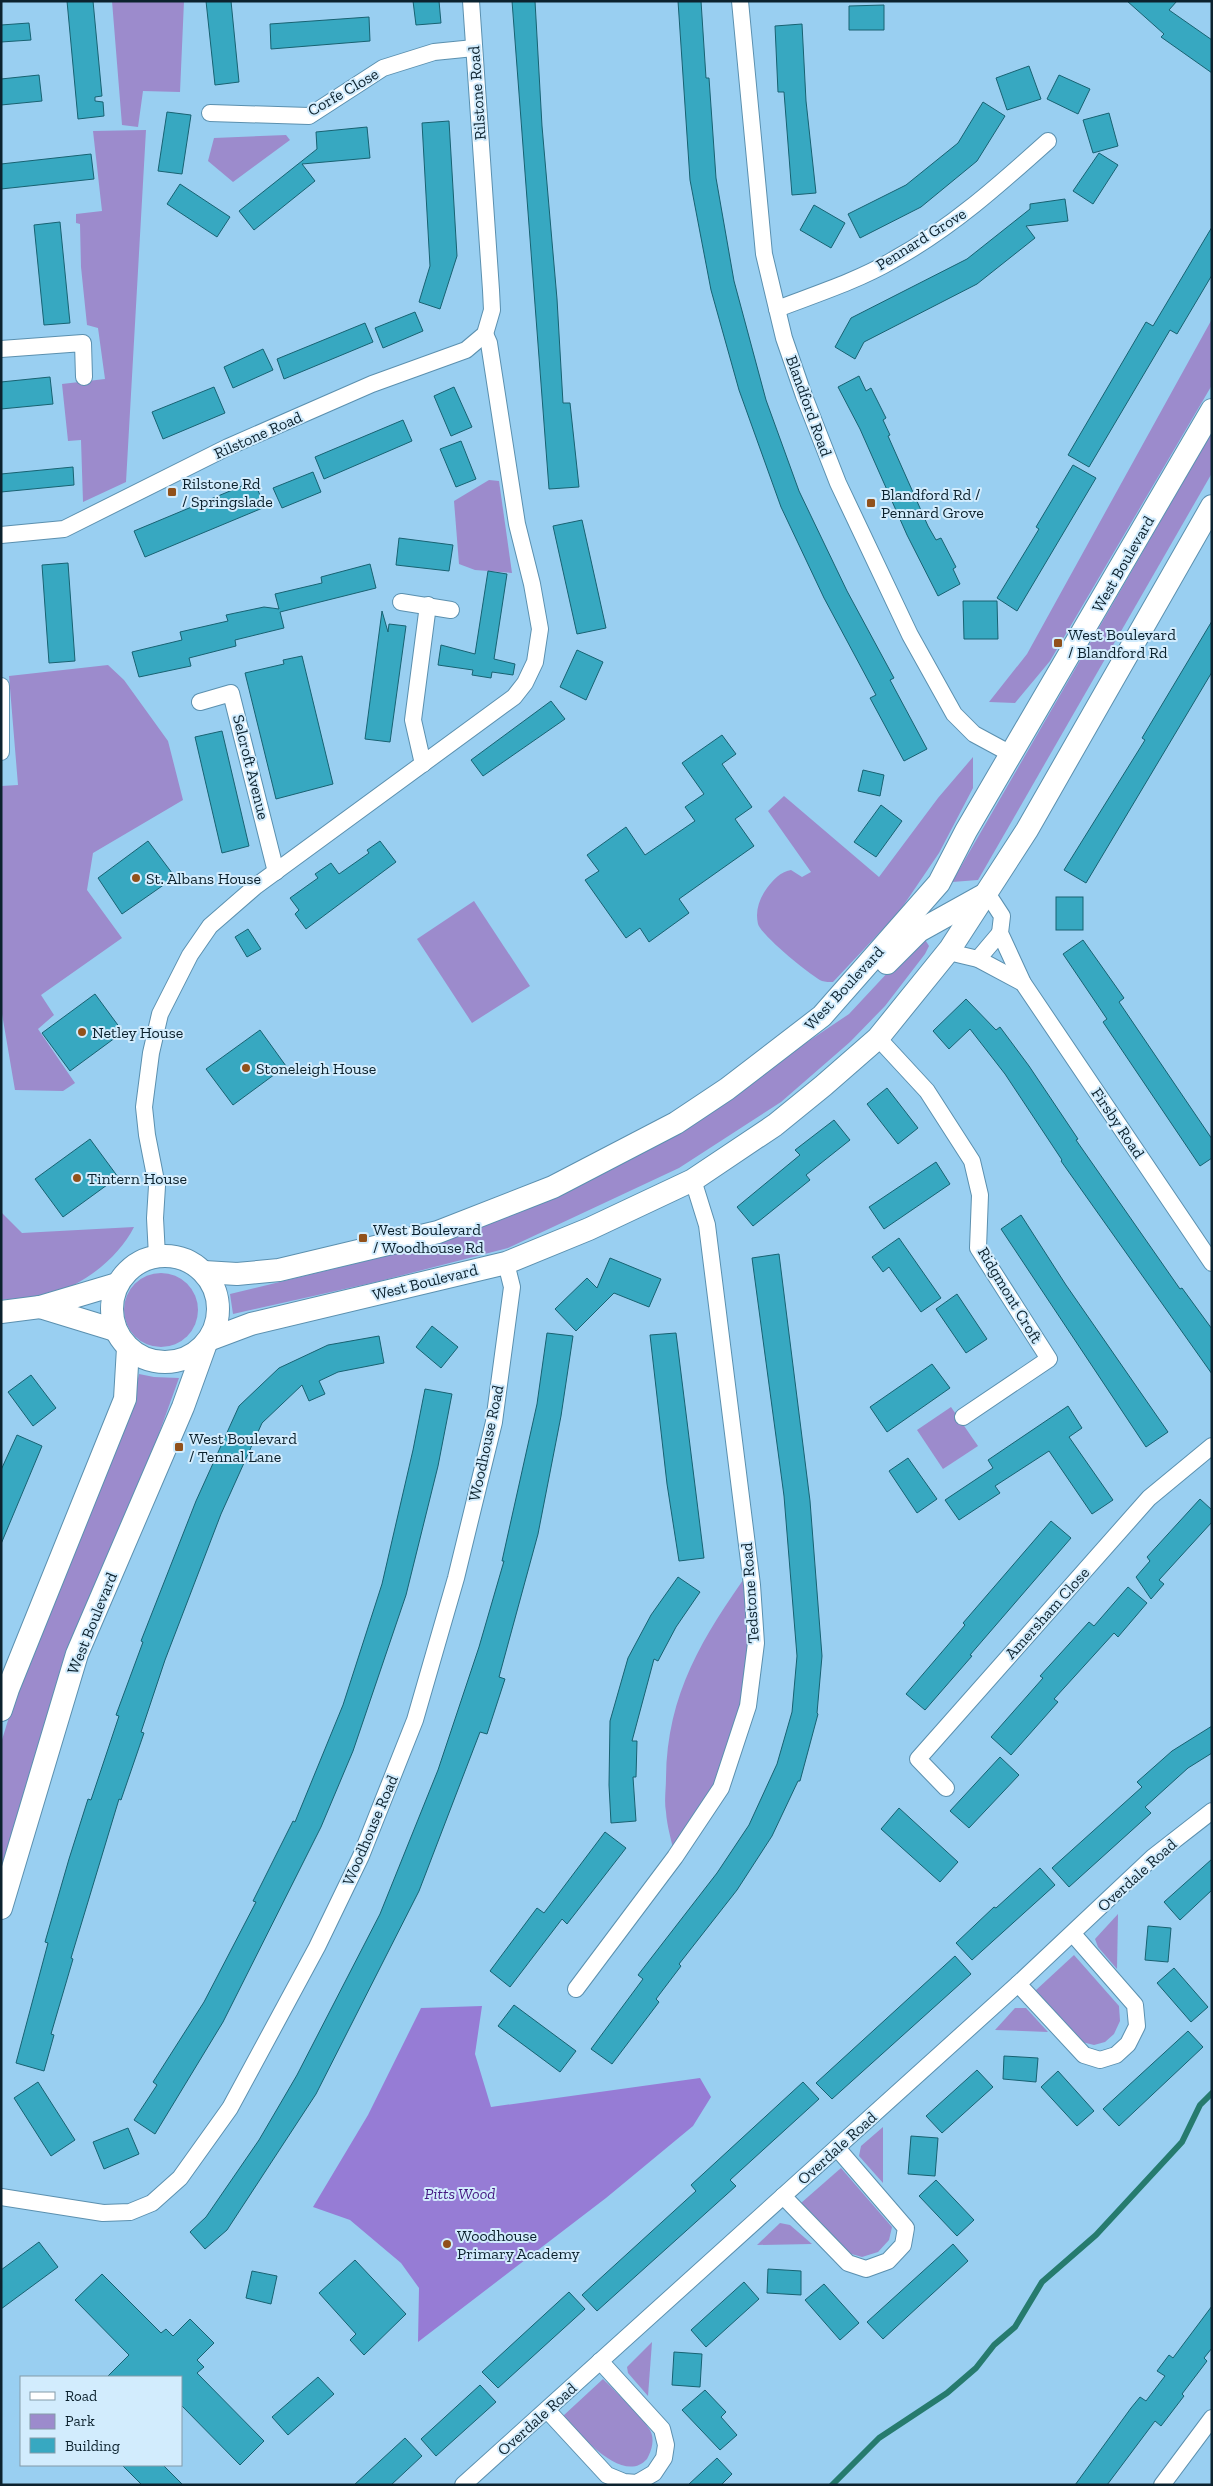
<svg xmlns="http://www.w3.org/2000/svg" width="1213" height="2486" font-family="'Zilla Slab',serif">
<rect width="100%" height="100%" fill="#99cff1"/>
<g fill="#9c8bcc">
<polygon points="112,1 184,1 180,92 143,91 138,127 122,125"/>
<polygon points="146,130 126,482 83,502 81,440 68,441 62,384 105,379 98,328 87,325 81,267 80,224 76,223 76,214 102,211 93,131"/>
<polygon points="286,135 290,140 233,182 208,161 214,138"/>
<polygon points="1212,319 1212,385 1050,661 1015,703 989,702 1027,654"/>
<polygon points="1212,432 1212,473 978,880 952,882"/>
<polygon points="489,480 499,481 512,573 475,570 459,564 454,501"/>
<polygon points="108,665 124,680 168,741 183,800 93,853 87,890 122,938 41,995 54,1015 38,1029 75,1083 63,1091 15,1090 1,1008 1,786 18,785 9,676"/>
<path d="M 973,757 L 973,788 L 939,853 L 899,912 L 833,982 C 830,982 825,982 822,981 C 811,976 761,935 758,924 C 755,911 759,899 767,888 C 774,879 780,872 791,870 L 802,877 L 811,872 L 768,811 L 784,796 L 879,877 L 938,798 Z"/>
<polygon points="474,901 530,986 472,1023 417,939"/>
<polygon points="924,938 929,946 925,954 885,1006 850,1042 781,1102 679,1168 508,1248 376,1282 233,1314 230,1294 403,1252 773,1065 849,1014 918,940"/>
<path d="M 1,1212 L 22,1233 L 134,1227 C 119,1257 84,1285 51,1294 C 36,1298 17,1298 1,1300 Z"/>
<circle cx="161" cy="1310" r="37"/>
<polygon points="139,1374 154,1377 179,1378 1,1873 1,1743 18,1688 130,1415"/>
<polygon points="951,1407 978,1446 943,1469 917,1430"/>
<path d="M 750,1570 L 756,1643 L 721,1788 L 675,1857 C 672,1842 667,1827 666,1812 C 664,1801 666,1789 666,1778 C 667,1693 703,1637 750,1570 Z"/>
<polygon points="1118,1914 1117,1969 1098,1947 1095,1939"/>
<polygon points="1074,1955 1119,2006 1120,2021 1114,2034 1105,2042 1094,2045 1082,2042 1035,1991"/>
<polygon points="1015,2008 1026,2008 1048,2032 995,2030"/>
<polygon points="883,2127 883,2183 859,2156 861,2146"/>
<polygon points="841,2168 892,2227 889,2240 878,2252 862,2257 848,2253 801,2203"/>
<polygon points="780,2223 790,2225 812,2244 757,2245"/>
<polygon points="652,2342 648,2396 628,2373 627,2367"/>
<path d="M 603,2379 C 615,2391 642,2417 650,2430 C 655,2439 652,2450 647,2459 C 623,2486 580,2434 563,2416 Z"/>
</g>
<polygon fill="#967cd5" points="482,2006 475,2054 491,2107 700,2078 711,2097 693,2126 606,2198 418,2342 419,2288 401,2263 350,2220 313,2207 368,2115 421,2008"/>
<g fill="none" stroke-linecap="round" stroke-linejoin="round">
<polyline stroke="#267b6e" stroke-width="6" points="832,2485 879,2438 947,2393 976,2368 994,2345 1015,2327 1042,2282 1096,2235 1182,2142 1200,2105 1212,2093"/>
</g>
<g fill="#37a8c1" stroke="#186272">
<polygon points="67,1 93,1 102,96 95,97 95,101 103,102 104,116 78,119"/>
<polygon points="206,1 231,1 239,82 215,85"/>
<polygon points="413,1 439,1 441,23 416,25"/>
<polygon points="512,1 535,1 542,126 557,299 563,403 570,403 579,487 549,489"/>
<polygon points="678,1 701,1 706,78 709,78 716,178 734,281 766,400 799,491 847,591 894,678 890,680 927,749 904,761 870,698 876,695 824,598 781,507 739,390 711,290 690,180"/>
<polygon points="1127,1 1177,1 1169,10 1212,40 1212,73 1161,37 1164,34"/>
<polygon points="884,5 884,30 849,30 849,6"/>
<polygon points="369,17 370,41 271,49 270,24"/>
<polygon points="29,23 31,40 1,42 1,25"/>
<polygon points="802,24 806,101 816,193 792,195 784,92 778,92 775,26"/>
<polygon points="1029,66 1041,99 1007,110 996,78"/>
<polygon points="39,75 42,101 1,105 1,79"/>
<polygon points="1059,75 1090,89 1078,114 1047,99"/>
<polygon points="983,102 1005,116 977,161 921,207 860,238 848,214 906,185 958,143"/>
<polygon points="167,112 191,115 182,174 158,171"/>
<polygon points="1109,113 1118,146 1093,153 1083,120"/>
<polygon points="449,121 457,256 440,309 419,302 430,266 422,123"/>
<polygon points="367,127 370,158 302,164 315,181 254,230 239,211 317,149 316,132"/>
<polygon points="1099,153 1118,165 1093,204 1073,191"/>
<polygon points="91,154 94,179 1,189 1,164"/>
<polygon points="180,184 230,217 217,237 167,204"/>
<polygon points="1065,199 1068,221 1026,226 1035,238 977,284 864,342 855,359 835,347 851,318 967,259 1030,209 1030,204"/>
<polygon points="814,205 845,223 831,248 800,230"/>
<polygon points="60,222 70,323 44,325 34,225"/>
<polygon points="1212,227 1212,275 1177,334 1170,330 1089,467 1068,455 1146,322 1153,326"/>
<polygon points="415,312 423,331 383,348 375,328"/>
<polygon points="365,323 373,342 284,379 277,359"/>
<polygon points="263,349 273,370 233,388 224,367"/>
<polygon points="859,376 866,391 871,388 886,418 883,420 890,435 888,436 928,526 936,540 941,538 956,567 953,569 960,584 938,596 907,535 860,429 838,387"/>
<polygon points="50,377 53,404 1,409 1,382"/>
<polygon points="214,387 225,413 163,439 152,412"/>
<polygon points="454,387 472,427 451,436 434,396"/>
<polygon points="403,420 412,441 324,479 315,457"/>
<polygon points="461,441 476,479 456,487 440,449"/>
<polygon points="1073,465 1096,478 1017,611 997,598 1039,529 1036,527"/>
<polygon points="73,467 74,485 1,492 1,474"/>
<polygon points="313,472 321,492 282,508 273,488"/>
<polygon points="254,481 265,507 145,557 134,531"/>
<polygon points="582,520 606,628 577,634 553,526"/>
<polygon points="399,538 453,545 449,571 396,565"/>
<polygon points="68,563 75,661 49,663 42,565"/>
<polygon points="370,564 376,588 280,612 284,628 235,640 236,646 189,658 191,666 139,677 132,652 182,640 180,632 228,621 226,615 264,607 279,609 275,594 322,583 321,577"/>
<polygon points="488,571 507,574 494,659 515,664 513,675 492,672 491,678 472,675 473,670 438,665 441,645 475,654"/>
<polygon points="963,601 997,601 998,639 964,639"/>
<polygon points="382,611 388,632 389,624 406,626 390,742 365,739"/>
<polygon points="1212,621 1212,672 1086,883 1064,870 1145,740 1142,738"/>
<polygon points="577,650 603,662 586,700 560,687"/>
<polygon points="302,656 333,784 276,799 245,673 284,664 283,660"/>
<polygon points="551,701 565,719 483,776 471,760"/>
<polygon points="222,731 249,846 222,853 195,737"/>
<polygon points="722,735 736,754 722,764 752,807 735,819 754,846 679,899 689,913 649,942 640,928 626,938 585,880 599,871 587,855 626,827 645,855 695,821 685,807 704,794 682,763"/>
<polygon points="863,770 884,775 880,796 858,791"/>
<polygon points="881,805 902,821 876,857 854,842"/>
<polygon points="148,841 175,877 122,914 98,878"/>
<polygon points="380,841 396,862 306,929 295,914 299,910 290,898 318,878 315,874 331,863 339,874 369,853 367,850"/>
<rect x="1056" y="897" width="27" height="33"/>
<polygon points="248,929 261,949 247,957 235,937"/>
<polygon points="1083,940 1124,998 1119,1002 1212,1139 1212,1158 1200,1166 1103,1022 1107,1019 1063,954"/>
<polygon points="95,994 123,1032 70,1071 42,1033"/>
<polygon points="966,999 996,1030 1000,1027 1029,1066 1078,1139 1076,1140 1180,1289 1182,1288 1212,1329 1212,1374 1061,1161 1062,1160 1005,1074 970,1029 949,1049 933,1031"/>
<polygon points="260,1030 286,1066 233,1105 206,1069"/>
<polygon points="887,1088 918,1128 898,1144 867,1104"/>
<polygon points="834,1120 850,1140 806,1175 810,1180 753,1226 737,1207 800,1155 795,1150"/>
<polygon points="90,1139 118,1177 63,1217 35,1179"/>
<polygon points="936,1162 950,1184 884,1229 869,1207"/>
<polygon points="1021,1215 1066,1285 1168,1432 1146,1447 1001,1229"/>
<polygon points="899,1238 941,1298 921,1312 889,1267 883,1272 872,1257"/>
<polygon points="779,1254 810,1501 822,1656 817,1713 818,1714 800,1781 798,1781 772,1836 737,1890 679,1964 681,1966 656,1999 659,2002 612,2064 591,2049 643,1979 638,1975 717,1873 749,1825 777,1764 792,1712 797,1656 784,1496 752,1258"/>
<polygon points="610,1258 661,1279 649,1307 614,1293 576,1331 555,1309 587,1278 597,1288"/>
<polygon points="957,1294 987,1339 966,1353 936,1309"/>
<polygon points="432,1326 458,1347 441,1368 416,1347"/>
<polygon points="547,1333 573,1336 561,1416 538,1534 499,1677 505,1679 487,1734 480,1732 419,1891 316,2094 227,2230 205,2249 190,2232 206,2217 259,2140 297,2075 380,1914 438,1770 479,1647 504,1561 502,1561 537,1404"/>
<polygon points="676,1333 704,1558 679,1561 667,1484 650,1335"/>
<polygon points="379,1336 384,1363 338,1372 319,1381 325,1394 309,1401 302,1385 262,1423 221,1514 165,1660 141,1732 144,1733 121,1800 119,1799 71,1958 73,1959 51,2034 54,2035 44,2071 16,2063 48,1943 45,1942 69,1859 88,1799 91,1800 119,1716 116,1715 143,1642 141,1641 196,1501 239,1406 279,1368 328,1345"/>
<polygon points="932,1364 950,1388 887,1432 870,1407"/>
<polygon points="31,1375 56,1408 33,1426 8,1392"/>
<polygon points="425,1389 452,1394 438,1466 406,1595 353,1751 321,1827 223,2022 155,2134 134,2120 157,2085 153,2082 204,2002 256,1902 253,1901 293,1821 295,1822 343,1705 382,1584 413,1450"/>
<polygon points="1068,1406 1082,1428 1069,1437 1113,1500 1092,1514 1049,1451 995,1486 1000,1493 959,1520 945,1500 993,1468 988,1460"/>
<polygon points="17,1435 42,1446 1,1544 1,1470"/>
<polygon points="908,1458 937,1499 917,1513 889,1471"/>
<polygon points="1200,1499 1212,1510 1212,1522 1159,1580 1164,1584 1151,1599 1136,1577 1150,1561 1147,1557"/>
<polygon points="1051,1521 1071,1538 970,1655 972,1656 925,1710 906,1694 965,1625 963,1623"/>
<polygon points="678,1577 700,1592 676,1627 658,1661 654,1659 632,1741 637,1741 636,1777 633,1777 636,1821 611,1823 609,1785 610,1721 628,1658 651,1615"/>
<polygon points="1128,1587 1147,1603 1118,1637 1114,1633 1054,1699 1058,1702 1011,1755 991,1737 1043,1678 1040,1676 1089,1622 1094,1626"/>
<polygon points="1212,1726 1212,1753 1188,1768 1145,1807 1151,1813 1069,1887 1052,1868 1142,1787 1137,1782 1172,1751"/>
<polygon points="1000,1757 1019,1775 969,1828 950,1811"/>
<polygon points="899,1808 958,1862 940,1882 881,1829"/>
<polygon points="605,1832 626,1848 567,1924 562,1919 510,1987 490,1971 537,1908 544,1913"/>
<polygon points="1212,1859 1212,1890 1180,1920 1164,1902"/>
<polygon points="1040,1868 1055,1885 972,1960 956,1943 994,1907 996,1908"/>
<polygon points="1148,1926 1171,1928 1168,1962 1145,1960"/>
<polygon points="955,1956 971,1974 832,2099 816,2083"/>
<polygon points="1174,1968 1208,2007 1191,2022 1157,1983"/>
<polygon points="514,2005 576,2051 560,2072 498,2026"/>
<polygon points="1188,2031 1203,2047 1119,2126 1103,2109"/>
<polygon points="1004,2056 1038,2058 1036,2082 1003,2079"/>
<polygon points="977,2070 993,2087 942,2133 926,2116"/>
<polygon points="1058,2071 1094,2111 1077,2126 1041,2087"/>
<polygon points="38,2082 75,2140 51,2156 14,2098"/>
<polygon points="803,2082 819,2099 730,2180 736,2186 597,2311 582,2295 696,2191 691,2185"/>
<polygon points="128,2128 139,2154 104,2169 93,2142"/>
<polygon points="911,2136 938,2138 935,2176 908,2174"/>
<polygon points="936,2180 974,2220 957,2236 919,2196"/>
<polygon points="39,2242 58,2267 1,2309 1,2270"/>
<polygon points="953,2244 968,2261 883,2339 867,2322"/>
<polygon points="355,2260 406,2314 364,2355 350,2340 356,2334 319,2293"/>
<polygon points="768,2269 801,2271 801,2295 767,2293"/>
<polygon points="252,2271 277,2276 271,2304 246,2298"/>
<polygon points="102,2274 161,2333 166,2329 173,2336 190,2319 214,2343 197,2360 204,2367 197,2373 264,2441 240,2465 181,2405 181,2377 107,2377 129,2355 75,2300"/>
<polygon points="744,2282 759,2299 706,2347 691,2330"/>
<polygon points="824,2284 859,2323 840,2340 805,2300"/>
<polygon points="569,2292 585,2309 498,2388 482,2372"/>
<polygon points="1212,2306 1212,2348 1204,2358 1207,2361 1182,2394 1184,2396 1161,2426 1155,2421 1107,2485 1075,2485 1131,2408 1140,2397 1146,2401 1165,2376 1157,2371 1169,2355 1173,2358"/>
<polygon points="674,2352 702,2354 700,2387 672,2385"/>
<polygon points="318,2377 334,2394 288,2435 272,2417"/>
<polygon points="480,2385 496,2402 436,2456 421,2439"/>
<polygon points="705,2390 726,2412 721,2417 737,2435 720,2450 682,2410"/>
<polygon points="405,2438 422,2456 391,2485 354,2485"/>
<polygon points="717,2458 732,2474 721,2485 688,2485"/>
<polygon points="122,2465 163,2465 183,2485 142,2485"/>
</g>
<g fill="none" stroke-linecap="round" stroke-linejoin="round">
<defs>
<g id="street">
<polyline points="740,1 764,254 784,338 804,396 838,483 910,635 954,714 974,734 1011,754"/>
<polyline points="210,113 309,116 383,68 434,52 474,48"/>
<path d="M 777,309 C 816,294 857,281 893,260 C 951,228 999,185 1048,141"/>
<polyline points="1,349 83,343 84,377"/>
<polyline points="1,535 64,529 228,447 372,384 466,350 485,334 492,310 491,290 471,1"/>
<polyline points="401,602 451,610"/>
<polyline points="1,686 1,752"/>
<polyline points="200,702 231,693 276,872"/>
<polyline points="423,764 413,720 428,605"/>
<polyline points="987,893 1002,916 1000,933 1023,983 1212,1263"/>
<polyline points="950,949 957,954 978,959 1023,983"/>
<polyline points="978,959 1000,933"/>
<polyline points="878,1038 927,1091 972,1161 980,1195 978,1248 1049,1359 963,1417"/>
<polyline points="157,1256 155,1218 157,1186 147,1135 144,1107 151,1053 160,1014 190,955 210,926 256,886 514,697 525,683 535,662 540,629 532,584 517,524 489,343 485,334"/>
<polyline points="946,1788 918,1759 1149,1498 1212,1446"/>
<polyline points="1018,1984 1084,2055 1100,2060 1116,2055 1128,2044 1137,2026 1135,2005 1073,1934"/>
<polyline points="576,1989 675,1857 721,1788 748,1706 756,1643 752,1585 707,1225 693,1180"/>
<polyline points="783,2196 848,2263 866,2269 888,2261 903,2245 906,2228 837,2148"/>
<polyline points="1,2197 103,2213 130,2212 152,2203 180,2178 230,2108 317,1947 361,1856 415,1720 456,1578 494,1422 512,1287 506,1263"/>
<polyline points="547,2410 607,2475 624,2482 637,2483 654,2473 664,2458 666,2445 662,2429 600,2361"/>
<polyline points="463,2485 1018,1984 1153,1857 1212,1811"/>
<polyline points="1162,2485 1212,2418"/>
</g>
<g id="secondary">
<polyline points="887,963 919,931 982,896"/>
<circle cx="165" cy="1309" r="53"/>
<polyline points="204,1272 237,1274 279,1270 438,1232 553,1187 676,1123 727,1089 822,1016 939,883 966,831 1212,410"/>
<polyline points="40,1307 115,1330"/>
<polyline points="1,1312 40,1307 117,1284"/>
<polyline points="211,1339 251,1324 506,1263 589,1229 693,1180 775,1125 823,1086 878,1038 950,949 1027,830 1212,506"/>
<polyline points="1,1710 8,1689 125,1399 128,1348"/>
<polyline points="1,1908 77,1654 183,1407 205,1346"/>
</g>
</defs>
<use href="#street" stroke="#5b90af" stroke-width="18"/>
<use href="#secondary" stroke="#5b90af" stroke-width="24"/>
<use href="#street" stroke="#fff" stroke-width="16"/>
<use href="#secondary" stroke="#fff" stroke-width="22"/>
</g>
<g fill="#91511b" stroke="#d2ecfd" stroke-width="2">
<rect x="167" y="487" width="10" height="10" rx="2.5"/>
<rect x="866" y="498" width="10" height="10" rx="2.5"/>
<rect x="1053" y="638" width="10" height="10" rx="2.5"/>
<circle cx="136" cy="878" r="5"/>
<circle cx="82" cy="1032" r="5"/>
<circle cx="246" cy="1068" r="5"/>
<circle cx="77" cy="1178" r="5"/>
<rect x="358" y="1233" width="10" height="10" rx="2.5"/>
<rect x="174" y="1442" width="10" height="10" rx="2.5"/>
<circle cx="447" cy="2244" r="5"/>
</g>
<g text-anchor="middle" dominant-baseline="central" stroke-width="4" stroke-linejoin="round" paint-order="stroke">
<g font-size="16" fill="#0c222e" stroke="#d2ecfd">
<text transform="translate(343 92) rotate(-30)">Corfe Close</text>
<text transform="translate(477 93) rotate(-94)">Rilstone Road</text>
<text transform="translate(921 239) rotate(-32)">Pennard Grove</text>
<text transform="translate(809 406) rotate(70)">Blandford Road</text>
<text transform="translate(258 435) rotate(-24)">Rilstone Road</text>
<text transform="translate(1123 564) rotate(-60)">West Boulevard</text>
<text transform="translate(251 767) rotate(76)">Selcroft Avenue</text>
<text transform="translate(844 988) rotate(-47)">West Boulevard</text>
<text transform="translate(1118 1123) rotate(56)">Firsby Road</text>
<text transform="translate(425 1282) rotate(-14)">West Boulevard</text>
<text transform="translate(1010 1295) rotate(59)">Ridgmont Croft</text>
<text transform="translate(486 1443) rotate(-78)">Woodhouse Road</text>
<text transform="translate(750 1593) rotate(-94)">Tedstone Road</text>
<text transform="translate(1047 1613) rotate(-48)">Amersham Close</text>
<text transform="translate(92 1623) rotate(-68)">West Boulevard</text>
<text transform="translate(370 1830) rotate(-67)">Woodhouse Road</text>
<text transform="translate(1137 1875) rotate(-42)">Overdale Road</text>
<text transform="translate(837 2148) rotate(-42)">Overdale Road</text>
<text transform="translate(537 2419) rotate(-42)">Overdale Road</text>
</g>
<g font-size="16" fill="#0c222e" stroke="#d2ecfd" text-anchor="start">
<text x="182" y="483">Rilstone Rd<tspan x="182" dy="18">/ Springslade</tspan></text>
<text x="881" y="494">Blandford Rd /<tspan x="881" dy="18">Pennard Grove</tspan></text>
<text x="1068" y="634">West Boulevard<tspan x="1068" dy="18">/ Blandford Rd</tspan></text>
<text x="146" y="878">St. Albans House</text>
<text x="92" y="1032">Netley House</text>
<text x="256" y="1068">Stoneleigh House</text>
<text x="87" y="1178">Tintern House</text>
<text x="373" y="1229">West Boulevard<tspan x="373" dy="18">/ Woodhouse Rd</tspan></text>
<text x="189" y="1438">West Boulevard<tspan x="189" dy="18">/ Tennal Lane</tspan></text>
<text x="457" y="2235">Woodhouse<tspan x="457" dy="18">Primary Academy</tspan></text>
</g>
<g font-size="16" font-style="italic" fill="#451882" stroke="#d2ecfd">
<text x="460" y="2193">Pitts Wood</text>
</g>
</g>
<rect width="1213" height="2486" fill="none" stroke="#0c222e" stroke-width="5"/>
<rect x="20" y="2376" width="162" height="90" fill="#d2ecfd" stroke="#839baa"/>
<rect x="30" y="2392" width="25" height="8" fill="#ffffff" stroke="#839baa"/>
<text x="65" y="2401" font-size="15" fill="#0c222e">Road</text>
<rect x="30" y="2414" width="25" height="15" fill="#9c8bcc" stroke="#839baa"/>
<text x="65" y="2426" font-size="15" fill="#0c222e">Park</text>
<rect x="30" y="2438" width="25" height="15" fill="#37a8c1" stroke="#839baa"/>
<text x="65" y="2451" font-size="15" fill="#0c222e">Building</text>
</svg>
